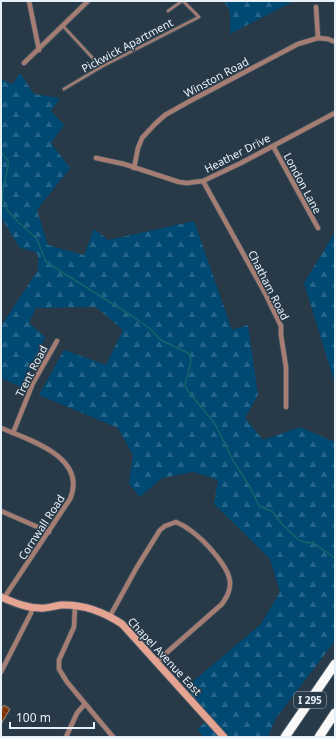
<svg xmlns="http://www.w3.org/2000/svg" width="336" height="738" font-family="'Noto Sans',sans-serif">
<defs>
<pattern id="forest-firs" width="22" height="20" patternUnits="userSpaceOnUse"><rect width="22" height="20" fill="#004973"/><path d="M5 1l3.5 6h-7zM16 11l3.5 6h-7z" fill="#256488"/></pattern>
<pattern id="building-back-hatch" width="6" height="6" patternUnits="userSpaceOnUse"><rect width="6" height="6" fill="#803103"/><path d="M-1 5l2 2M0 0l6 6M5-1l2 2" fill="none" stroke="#924f28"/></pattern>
</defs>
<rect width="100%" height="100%" fill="#283947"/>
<g fill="url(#forest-firs)">
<polygon points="224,1 294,1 230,34 230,11"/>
<polygon points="20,73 34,94 60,98 51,111 64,125 51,143 70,168 37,210 48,245 84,255 94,229 108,240 194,221 232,330 248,325 258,395 245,418 263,440 300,427 335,442 335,641 276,718 268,737 204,737 197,729 208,720 184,689 261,624 280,592 270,559 214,504 218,480 193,472 162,478 140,497 129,484 133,455 118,428 39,395 64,350 106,365 123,330 96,307 36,308 29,323 45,337 23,388 1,378 1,326 38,270 38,255 35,252 20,248 1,217 1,79 13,84"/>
<polygon points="335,232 335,384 304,283"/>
</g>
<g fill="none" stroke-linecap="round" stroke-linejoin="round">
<polyline stroke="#16646b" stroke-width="1.5" points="1,152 8,161 8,166 2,195 3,203 7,210 18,222 37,239 46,262 132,316 149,328 161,340 190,354 191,362 185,385 187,390 215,424 234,462 250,487 259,506 272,511 282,524 300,541 315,544 335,558"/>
</g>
<polygon fill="url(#building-back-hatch)" stroke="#a38b81" points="4,705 10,709 1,724 1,710"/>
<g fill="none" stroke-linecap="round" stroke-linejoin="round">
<defs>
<g id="lane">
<polyline points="168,11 182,1"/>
<polyline points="63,26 101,67"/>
<polyline points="64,89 101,67 199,17 183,1"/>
</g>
<g id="street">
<polyline points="29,1 39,50"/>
<polyline points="316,7 318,38"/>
<polyline points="24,63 88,1"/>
<polyline points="273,146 318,228"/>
<polyline points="96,158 124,164 179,182 187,183 203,181 241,163 335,113"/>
<polyline points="134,168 138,148 142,138 155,124 165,115 190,101 298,44 318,38 328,39 335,42"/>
<polyline points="203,181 265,293 281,326 281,335 286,367 286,407"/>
<path d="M 1,428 C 29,440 88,457 70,499 L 4,598"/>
<polyline points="13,433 33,383 57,341"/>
<polyline points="1,511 49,532"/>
<polyline points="75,606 74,627 59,660 59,669 67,682 113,737"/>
<path d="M 110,616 L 137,567 L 160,530 L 165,526 L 176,522 C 181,524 186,527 190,530 C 203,539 231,568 230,584 C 230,592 226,598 222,604 L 156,662"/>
<polyline points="1,672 31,613 32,608"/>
<polyline points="66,737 77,713 85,704"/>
</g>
<path id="secondary" d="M 1,597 C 13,602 26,608 40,608 C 47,609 54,606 61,605 C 84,604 104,612 122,624 L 224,737"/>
<g id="highway">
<polyline points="285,737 335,664"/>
<polyline points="319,737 335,713"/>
</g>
</defs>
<use href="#lane" stroke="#465663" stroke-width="4.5"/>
<use href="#street" stroke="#465663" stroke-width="6"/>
<use href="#secondary" stroke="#465663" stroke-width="9"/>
<use href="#highway" stroke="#465663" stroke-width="11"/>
<use href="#lane" stroke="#a67d72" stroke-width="2.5"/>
<use href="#street" stroke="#a67d72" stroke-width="4.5"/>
<use href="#secondary" stroke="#e5a492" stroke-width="7"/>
<use href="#highway" stroke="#f9f9f9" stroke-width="9"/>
</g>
<g text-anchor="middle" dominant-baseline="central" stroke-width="3" stroke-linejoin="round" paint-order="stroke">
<rect fill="#283947" stroke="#acb9c4" stroke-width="1" x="294" y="692" width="32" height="16" rx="3"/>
<g font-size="10" font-weight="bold" fill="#e5f0f9">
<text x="310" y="700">I 295</text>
</g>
<g font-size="11" fill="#e5f0f9" stroke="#283947">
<text transform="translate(127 45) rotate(-28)">Pickwick Apartment</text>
<text transform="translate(216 77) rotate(-28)">Winston Road</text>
<text transform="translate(237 153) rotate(-27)">Heather Drive</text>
<text transform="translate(303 183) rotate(62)">London Lane</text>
<text transform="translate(269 285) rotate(63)">Chatham Road</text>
<text transform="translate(31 371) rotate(-63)">Trent Road</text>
<text transform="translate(41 527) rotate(-57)">Cornwall Road</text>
<text transform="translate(165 656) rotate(47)">Chapel Avenue East</text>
</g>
</g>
<rect width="336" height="738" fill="none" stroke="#e5f0f9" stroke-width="4"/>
<path d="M10 722v6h84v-6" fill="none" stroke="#e5f0f9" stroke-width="2"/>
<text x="16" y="722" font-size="12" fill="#e5f0f9" stroke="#283947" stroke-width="3" paint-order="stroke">100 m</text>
</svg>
